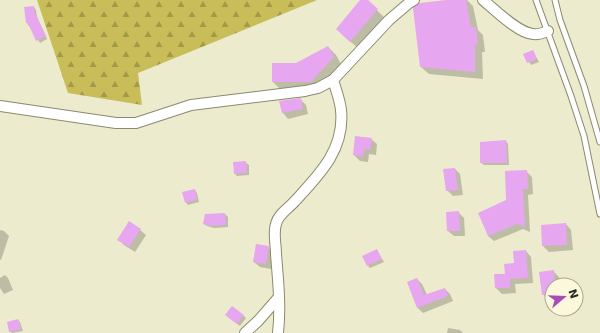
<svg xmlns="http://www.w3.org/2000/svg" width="600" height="333" font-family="'DejaVu Sans',sans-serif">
<defs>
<pattern id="forest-firs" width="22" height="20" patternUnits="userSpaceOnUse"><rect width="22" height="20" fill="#c8bd58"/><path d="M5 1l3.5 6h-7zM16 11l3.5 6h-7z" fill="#a39a48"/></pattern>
</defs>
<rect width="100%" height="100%" fill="#edebce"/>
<polygon fill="url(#forest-firs)" points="37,0 317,0 138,73 142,105 68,93"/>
<g fill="#0003">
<polygon points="362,0 366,0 385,18 359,49 345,37"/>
<polygon points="451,0 467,0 473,6 478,30 483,35 485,52 482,52 483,79 429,74 421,67"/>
<polygon points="34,7 36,10 37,17 47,39 40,43 27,23"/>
<polygon points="328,47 336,55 342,66 319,89 281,90 273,82 297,64"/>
<polygon points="533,51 539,62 531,65 524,54"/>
<polygon points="300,99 306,105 308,114 288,119 283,113 280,102"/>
<polygon points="371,139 377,144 376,155 369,154 368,162 360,161 354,155"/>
<polygon points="506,141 508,144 509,165 484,165 481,163"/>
<polygon points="246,163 249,165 249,175 237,176 235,174"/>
<polygon points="455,169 460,174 463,195 453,196 447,190"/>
<polygon points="526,171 532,177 533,194 528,195 530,232 523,229 494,241 488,236 507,201"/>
<polygon points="195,190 197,193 199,202 188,205 186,202"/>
<polygon points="458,212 464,218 465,236 454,236 448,231"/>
<polygon points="225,214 228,217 228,227 214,228 207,226 204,224"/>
<polygon points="566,224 571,230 573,250 549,252 543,246"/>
<polygon points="0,230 4,231 9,236 1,260 0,259"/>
<polygon points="140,230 146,235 135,252 124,245 118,239"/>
<polygon points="268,247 274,253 271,269 260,267 254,262"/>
<polygon points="377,251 384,262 370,268 368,266"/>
<polygon points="526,251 531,257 533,283 515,284 516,293 502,294 496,288 495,275 506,275"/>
<polygon points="553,271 559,277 560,285 552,285 552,299 548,300 543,294"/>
<polygon points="5,275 8,278 13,290 4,294 0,288 0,278"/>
<polygon points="417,279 422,284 427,295 445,289 450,294 453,301 423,313 418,308"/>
<polygon points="579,290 581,293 582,303 576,304 576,291"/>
<polygon points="233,307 246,318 240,326 229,318"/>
<polygon points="18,320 20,322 23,331 12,333 10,331"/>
<polygon points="448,328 460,330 463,333 447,333"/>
</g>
<g fill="#e6a6f0">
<polygon points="360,0 368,0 378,9 350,42 336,29"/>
<polygon points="446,0 466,0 471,27 476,27 478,44 475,45 475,72 420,67 413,8 420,3"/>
<polygon points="34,6 35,13 46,36 36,41 28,23 26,23 24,7"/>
<polygon points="328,46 334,57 311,82 272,82 272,63 296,63"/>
<polygon points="533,50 537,59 527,63 523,54"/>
<polygon points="301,98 303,109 282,113 279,101"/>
<polygon points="355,136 372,138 370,150 364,149 363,157 353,155"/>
<polygon points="506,140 507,163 480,163 480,142"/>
<polygon points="246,161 247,173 234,174 233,162"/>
<polygon points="455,168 458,190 446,191 443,169"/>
<polygon points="527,170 528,189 523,189 525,227 517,224 488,236 478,213 506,200 505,171"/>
<polygon points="195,189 197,200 185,203 182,192"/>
<polygon points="459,211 460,231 447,231 446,212"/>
<polygon points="225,213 226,225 211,226 203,224 205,214"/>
<polygon points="129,221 141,229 129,247 117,240"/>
<polygon points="566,223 567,245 542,246 541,225"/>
<polygon points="256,244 269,246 266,264 253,262"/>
<polygon points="377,249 382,259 367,266 362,256"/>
<polygon points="526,250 528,278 510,279 510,288 495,288 494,274 505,274 504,264 514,263 513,251"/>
<polygon points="554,270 555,285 552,285 552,293 542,295 539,272"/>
<polygon points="417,278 424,295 445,288 448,296 417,308 407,282"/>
<polygon points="232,306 244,315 237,324 225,315"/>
<polygon points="18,319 21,329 9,332 7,322"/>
</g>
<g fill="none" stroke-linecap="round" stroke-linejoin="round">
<defs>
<g id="service">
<polyline points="536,0 571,96 584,136 600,214"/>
<polyline points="555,0 560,20 584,86 600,142"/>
</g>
<g id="minor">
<path d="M 483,0 C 494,9 518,33 533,34 C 537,35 543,33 548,31"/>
<polyline points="0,106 116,123 136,123 191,105 305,91 318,88 333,80 389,20 409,3 414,0"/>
<polyline points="245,333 258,321 279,297"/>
<path d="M 278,333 C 281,307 278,280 276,254 C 276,245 273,233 276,224 C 278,214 289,208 295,201 C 320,174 345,149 341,110 C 340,100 336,90 333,80"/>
</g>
</defs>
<use href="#service" stroke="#8c896f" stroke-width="7"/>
<use href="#minor" stroke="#8c896f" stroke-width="12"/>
<use href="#service" stroke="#fff" stroke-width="5"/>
<use href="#minor" stroke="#fff" stroke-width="10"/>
</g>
<g transform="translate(564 297) rotate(71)"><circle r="19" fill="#fbf8db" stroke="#a9a691"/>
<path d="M0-3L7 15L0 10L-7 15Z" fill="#a74cb7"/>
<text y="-6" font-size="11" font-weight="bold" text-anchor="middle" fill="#2d2c21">N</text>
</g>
</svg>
